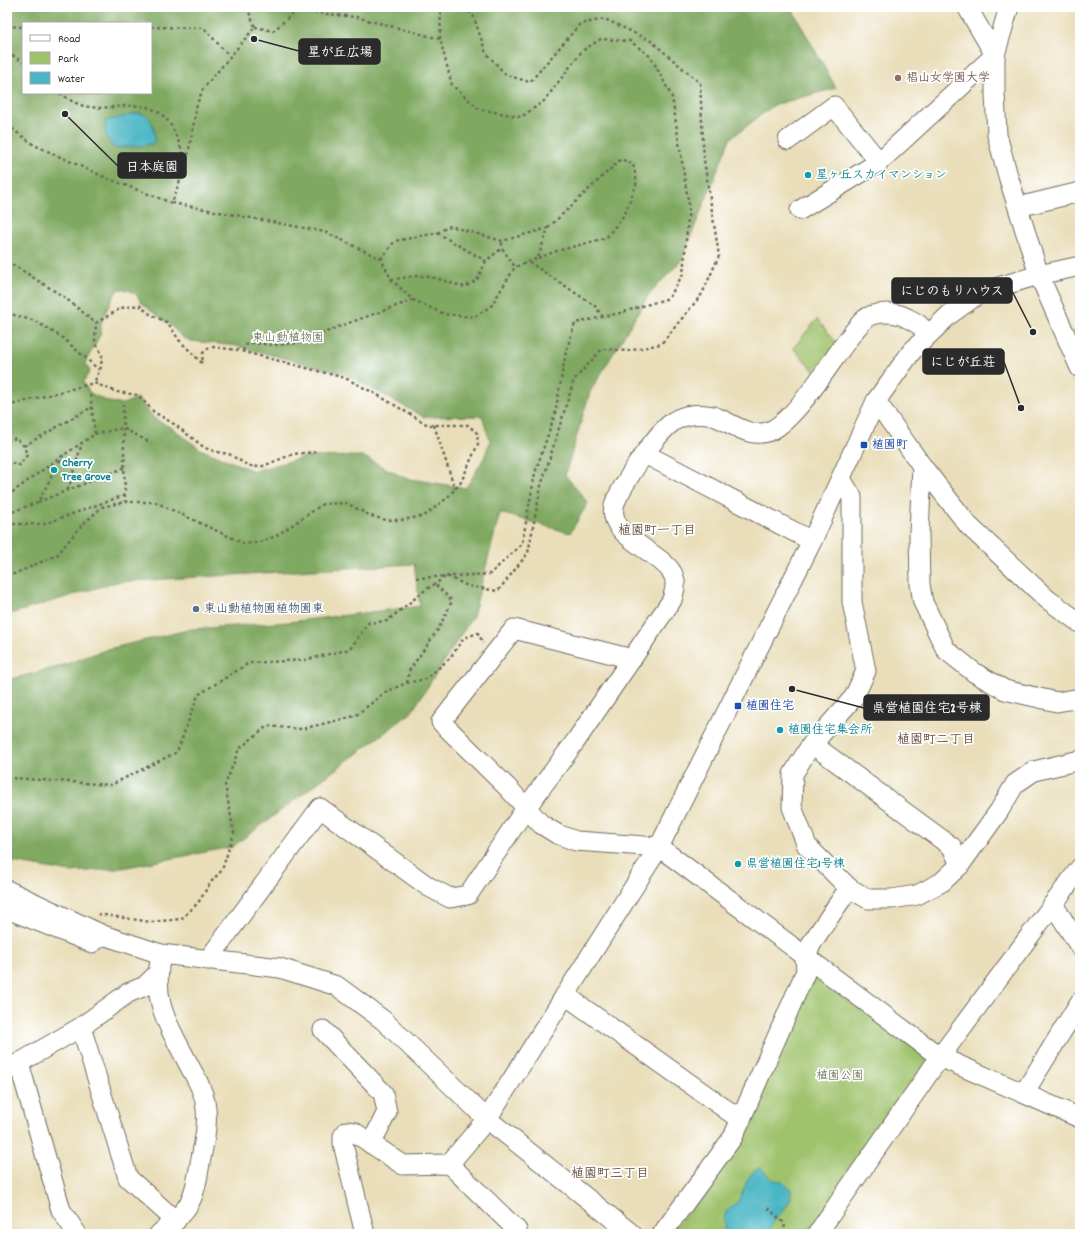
<svg xmlns="http://www.w3.org/2000/svg" width="1087" height="1241" font-family="Dekko,'Klee One',sans-serif">
<rect width="100%" height="100%" fill="#fff"/>
<filter id="ink" filterUnits="userSpaceOnUse"><feTurbulence type="fractalNoise" baseFrequency=".025" numOctaves="2"/><feDisplacementMap in="SourceGraphic" scale="8" xChannelSelector="R" yChannelSelector="G"/><feConvolveMatrix kernelMatrix="1 2 1 2 8 2 1 2 1" color-interpolation-filters="sRGB"/></filter>
<filter id="wash" filterUnits="userSpaceOnUse"><feTurbulence type="fractalNoise" baseFrequency=".012" numOctaves="4" result="noise"/><feDisplacementMap in="SourceGraphic" scale="16" xChannelSelector="R" yChannelSelector="G"/><feGaussianBlur stdDeviation="0.9" result="paint"/><feColorMatrix in="noise" values="0 0 0 0 0 0 0 0 0 0 0 0 0 0 0 0 0 1.4 0 .05"/><feComposite in="paint" operator="in"/></filter>
<g filter="url(#wash)">
<rect width="100%" height="100%" fill="#e9deb9"/>
<g fill="#9fc26c" stroke="#65764c">
<polygon points="817,319 837,343 814,371 793,348"/>
<polygon points="812,974 929,1058 809,1234 671,1234 745,1135"/>
</g>
<path fill="#7fa860" stroke="#556a46" fill-rule="evenodd" d="M 7,7 L 791,7 L 836,88 L 774,105 L 730,139 L 681,261 L 650,293 L 590,392 L 565,475 L 588,503 L 570,533 L 500,513 L 473,616 L 411,713 L 232,847 L 117,869 L 71,872 L 7,861 L 7,680 L 58,667 L 108,649 L 192,629 L 289,622 L 420,606 L 414,564 L 116,582 L 7,615 ZM 23,23 L 151,23 L 151,93 L 23,93 ZM 118,289 L 129,290 L 136,294 L 141,302 L 151,311 L 168,323 L 182,337 L 191,341 L 237,346 L 345,374 L 424,417 L 482,416 L 490,441 L 484,458 L 466,488 L 405,478 L 362,456 L 305,457 L 254,471 L 200,449 L 172,428 L 155,419 L 137,398 L 123,404 L 109,402 L 90,393 L 83,382 L 90,371 L 85,363 L 101,333 L 101,324 L 106,311 Z"/>
<g fill="#48b6c4" stroke="#3a7078">
<path d="M 139,113 C 154,115 153,128 155,140 L 154,143 L 142,146 L 114,148 L 106,136 L 105,121 Z"/>
<path d="M 761,1168 L 771,1179 L 782,1182 L 791,1189 C 793,1210 772,1214 769,1234 L 725,1234 C 724,1227 723,1221 725,1215 C 727,1208 734,1206 738,1201 C 744,1192 748,1169 761,1168 Z"/>
</g>
</g>
<g filter="url(#ink)">
<g fill="none" stroke-linecap="round" stroke-linejoin="round">
<defs>
<g id="minor">
<polyline points="1009,7 995,55 995,93 997,135 1008,176 1039,275 1080,368"/>
<polyline points="788,140 834,106 879,162"/>
<polyline points="1018,207 1080,192"/>
<polyline points="800,210 879,162 995,55 967,7"/>
<polyline points="876,401 922,466 969,526 1047,599 1080,623"/>
<polyline points="645,454 812,541"/>
<polyline points="922,466 919,534 920,584 923,602 946,650 975,673 1005,690 1057,702 1080,698"/>
<polyline points="841,479 852,497 852,602 866,671 854,697 809,748 793,774 792,807 807,846 849,888"/>
<polyline points="632,659 514,629 441,722 508,788 541,824 557,834 576,841 659,847 940,1057 1080,1118"/>
<polyline points="812,744 952,847 960,865"/>
<polyline points="7,890 103,935 161,954 280,968 337,986 383,1020 487,1119 632,1234"/>
<polyline points="1053,904 1080,947"/>
<polyline points="7,909 92,943 102,936"/>
<path d="M 208,960 L 320,808 L 429,887 L 450,898 L 468,895 L 526,808 L 575,742 L 672,600 C 674,592 677,585 674,577 C 667,552 597,536 617,498 C 628,477 655,434 674,421 C 685,414 701,413 713,416 C 732,422 750,441 772,430 C 797,417 828,366 846,342 C 851,335 858,325 865,319 C 874,311 895,312 905,317 C 917,323 921,324 927,336"/>
<polyline points="565,995 741,1120"/>
<polyline points="81,1027 128,1178 176,1221"/>
<polyline points="323,1030 383,1093 387,1112 371,1144"/>
<polyline points="19,1063 61,1210 77,1234"/>
<polyline points="7,1070 81,1027 128,993 145,986 157,974"/>
<polyline points="1024,1093 1080,1002"/>
<polyline points="449,1164 487,1119 659,847 812,541 876,401 912,351 949,315 981,292 1039,275 1080,266"/>
<path d="M 159,1234 C 190,1210 194,1201 200,1163 C 204,1143 209,1122 205,1102 C 203,1091 197,1079 191,1069 C 169,1025 151,1005 161,954"/>
<polyline points="365,1234 343,1144 343,1136 347,1131 354,1132 403,1165 449,1164 517,1230 517,1234"/>
<polyline points="662,1234 733,1137 806,971 805,958 813,941 849,888 868,899 892,899 917,895 942,882 960,865 999,811 1015,784 1034,771 1080,760"/>
<polyline points="817,1234 940,1057 1080,868"/>
</g>
</defs>
<use href="#minor" stroke="#6e6a5d" stroke-width="21"/>
<g stroke="#6e6a5d" stroke-width="2.5" stroke-dasharray="3 3" stroke-linecap="butt">
<polyline points="247,7 255,27"/>
<polyline points="296,11 356,17 440,39"/>
<polyline points="7,26 23,27"/>
<polyline points="151,27 204,28 229,56"/>
<polyline points="255,27 273,31 296,11 295,7"/>
<polyline points="7,52 23,62"/>
<path d="M 60,93 C 69,100 79,106 90,107 C 119,111 150,94 170,124 C 177,135 181,149 186,161"/>
<polyline points="7,125 34,145 109,179 172,203 187,161 197,104 203,89 255,27"/>
<path d="M 172,203 L 325,232 L 381,259 L 391,279 C 401,279 410,276 419,276 C 435,276 450,283 465,287 L 477,280 L 486,261 L 502,248"/>
<polyline points="437,233 486,261"/>
<polyline points="538,258 557,251 606,238 625,214 637,182 633,164 621,159 548,228"/>
<polyline points="381,259 395,241 437,233 450,226 502,241 548,228 538,258 515,267 502,248 502,241"/>
<polyline points="7,261 64,297 96,323"/>
<polyline points="529,262 595,306 603,317"/>
<polyline points="391,279 413,300 444,314 474,317 491,306 515,267"/>
<polyline points="7,313 35,321 63,338 99,370"/>
<polyline points="243,351 246,345 251,343 273,345 299,343 343,325 413,300"/>
<polyline points="202,363 179,340 168,323 150,314 139,305 121,308 96,323 95,341 102,355 101,367 94,383 117,392 138,395 154,412 174,424 205,448 217,452 229,454 247,465 255,467 263,466 293,454 316,452"/>
<polyline points="123,404 125,502"/>
<polyline points="7,406 94,383"/>
<polyline points="434,425 455,489"/>
<polyline points="95,434 123,428 151,443"/>
<polyline points="7,441 16,438 24,446 27,455 20,465 7,462"/>
<polyline points="24,446 92,407"/>
<polyline points="68,490 82,443"/>
<polyline points="7,496 55,461 95,434 90,393"/>
<polyline points="38,502 124,468"/>
<polyline points="7,514 38,502 63,455"/>
<polyline points="7,524 44,524 125,495"/>
<polyline points="7,577 57,555 80,527 102,507 125,502 155,502 245,544 260,542 276,536 323,504 346,503 371,516 386,520 402,520 424,516 447,498 461,482 478,444 477,433 468,425 428,425 376,394 345,378 237,350 213,347 207,349 203,353 202,363"/>
<polyline points="416,578 490,574 522,544 535,473 555,414 566,352 575,323 620,313 669,298 683,274 689,207 672,97 651,57 630,41 601,39 582,51 544,101 521,117 479,109 452,85 440,39 441,7"/>
<polyline points="407,683 409,671 439,628 452,601 436,585"/>
<polyline points="7,779 14,778 111,785 177,752 198,695 249,663 305,660 350,649 368,623 387,621 424,591 447,576 468,586 498,591 528,553 541,486 574,380 602,349 628,351 661,344 702,294 719,256 704,160 700,83 651,41 605,19 580,24 530,82 506,75 486,53 473,15 463,7"/>
<polyline points="98,914 151,922 181,919 198,903 211,882 222,870 234,833 225,785 239,749 267,726 302,729 355,716 387,691 407,683 426,679 450,658 464,638 478,633 483,643"/>
<polyline points="768,1208 784,1223 786,1234"/>
</g>
<use href="#minor" stroke="#fff" stroke-width="19"/>
</g>
</g>
<circle fill="#8d6e63" stroke="#fff" stroke-width="1.5" cx="898" cy="78" r="4"/>
<g fill="#0f9aa8" stroke="#fff" stroke-width="1.5">
<circle cx="808" cy="175" r="4"/>
<circle cx="54" cy="470" r="4"/>
<circle cx="780" cy="730" r="4"/>
<circle cx="738" cy="864" r="4"/>
</g>
<g fill="#1a4fb4" stroke="#fff" stroke-width="1.5">
<rect x="860" y="441" width="8" height="8" rx="2"/>
<rect x="734" y="702" width="8" height="8" rx="2"/>
</g>
<circle fill="#5c6f8a" stroke="#fff" stroke-width="1.5" cx="196" cy="609" r="4"/>
<g text-anchor="middle" dominant-baseline="central" stroke-width="3.5" stroke-linejoin="round" paint-order="stroke">
<g font-size="12" font-weight="bold" fill="#785e54" stroke="#fff" text-anchor="start">
<text x="906" y="78">椙山女学園大学</text>
</g>
<g font-size="12" font-weight="bold" fill="#0d838f" stroke="#fff" text-anchor="start">
<text x="816" y="175">星ヶ丘スカイマンション</text>
<text x="62" y="463">Cherry<tspan x="62" dy="14">Tree Grove</tspan></text>
<text x="788" y="730">植園住宅集会所</text>
<text x="746" y="864">県営植園住宅1号棟</text>
</g>
<g font-size="12" fill="#546042" stroke="#fff">
<text x="288" y="338">東山動植物園</text>
<text x="840" y="1076">植園公園</text>
</g>
<g font-size="12" font-weight="bold" fill="#164399" stroke="#fff" text-anchor="start">
<text x="872" y="445">植園町</text>
<text x="746" y="706">植園住宅</text>
</g>
<g font-size="12" font-weight="bold" fill="#4e5e75" stroke="#fff" text-anchor="start">
<text x="204" y="609">東山動植物園植物園東</text>
</g>
<g font-size="13" font-weight="bold" fill="#695143" stroke="#fff">
<text x="657" y="531">植園町一丁目</text>
<text x="936" y="740">植園町二丁目</text>
<text x="610" y="1174">植園町三丁目</text>
</g>
</g>
<path fill="none" stroke="#2b2b2b" stroke-width="1.5" d="M254 39L299 51M65 114L118 166M1033 332L1012 291M1021 408L1004 362M792 689L864 708"/>
<g fill="#2b2b2b" stroke="#fff" stroke-width="1.5">
<circle cx="254" cy="39" r="4"/>
<circle cx="65" cy="114" r="4"/>
<circle cx="1033" cy="332" r="4"/>
<circle cx="1021" cy="408" r="4"/>
<circle cx="792" cy="689" r="4"/>
</g>
<g fill="#2b2b2b" stroke="#2b2b2b" stroke-width="1.5">
<rect x="299" y="39" width="81" height="25" rx="4"/>
<rect x="118" y="153" width="68" height="25" rx="4"/>
<rect x="892" y="278" width="120" height="25" rx="4"/>
<rect x="923" y="349" width="81" height="25" rx="4"/>
<rect x="864" y="695" width="125" height="25" rx="4"/>
</g>
<g font-size="13" text-anchor="middle" font-weight="bold" fill="#fff">
<text x="340" y="56">星が丘広場</text>
<text x="152" y="171">日本庭園</text>
<text x="952" y="295">にじのもりハウス</text>
<text x="963" y="366">にじが丘荘</text>
<text x="927" y="712">県営植園住宅2号棟</text>
</g>
<rect width="1087" height="1241" fill="none" stroke="#fff" stroke-width="24"/>
<rect x="22" y="22" width="130" height="72" fill="#ffffff" stroke="#aaaaaa"/>
<rect x="30" y="35" width="20" height="6" fill="#ffffff" stroke="#aaaaaa"/>
<text x="58" y="42" font-size="12" fill="#2b2b2b">Road</text>
<rect x="30" y="52" width="20" height="12" fill="#9fc26c" stroke="#aaaaaa"/>
<text x="58" y="62" font-size="12" fill="#2b2b2b">Park</text>
<rect x="30" y="72" width="20" height="12" fill="#48b6c4" stroke="#aaaaaa"/>
<text x="58" y="82" font-size="12" fill="#2b2b2b">Water</text>
</svg>
